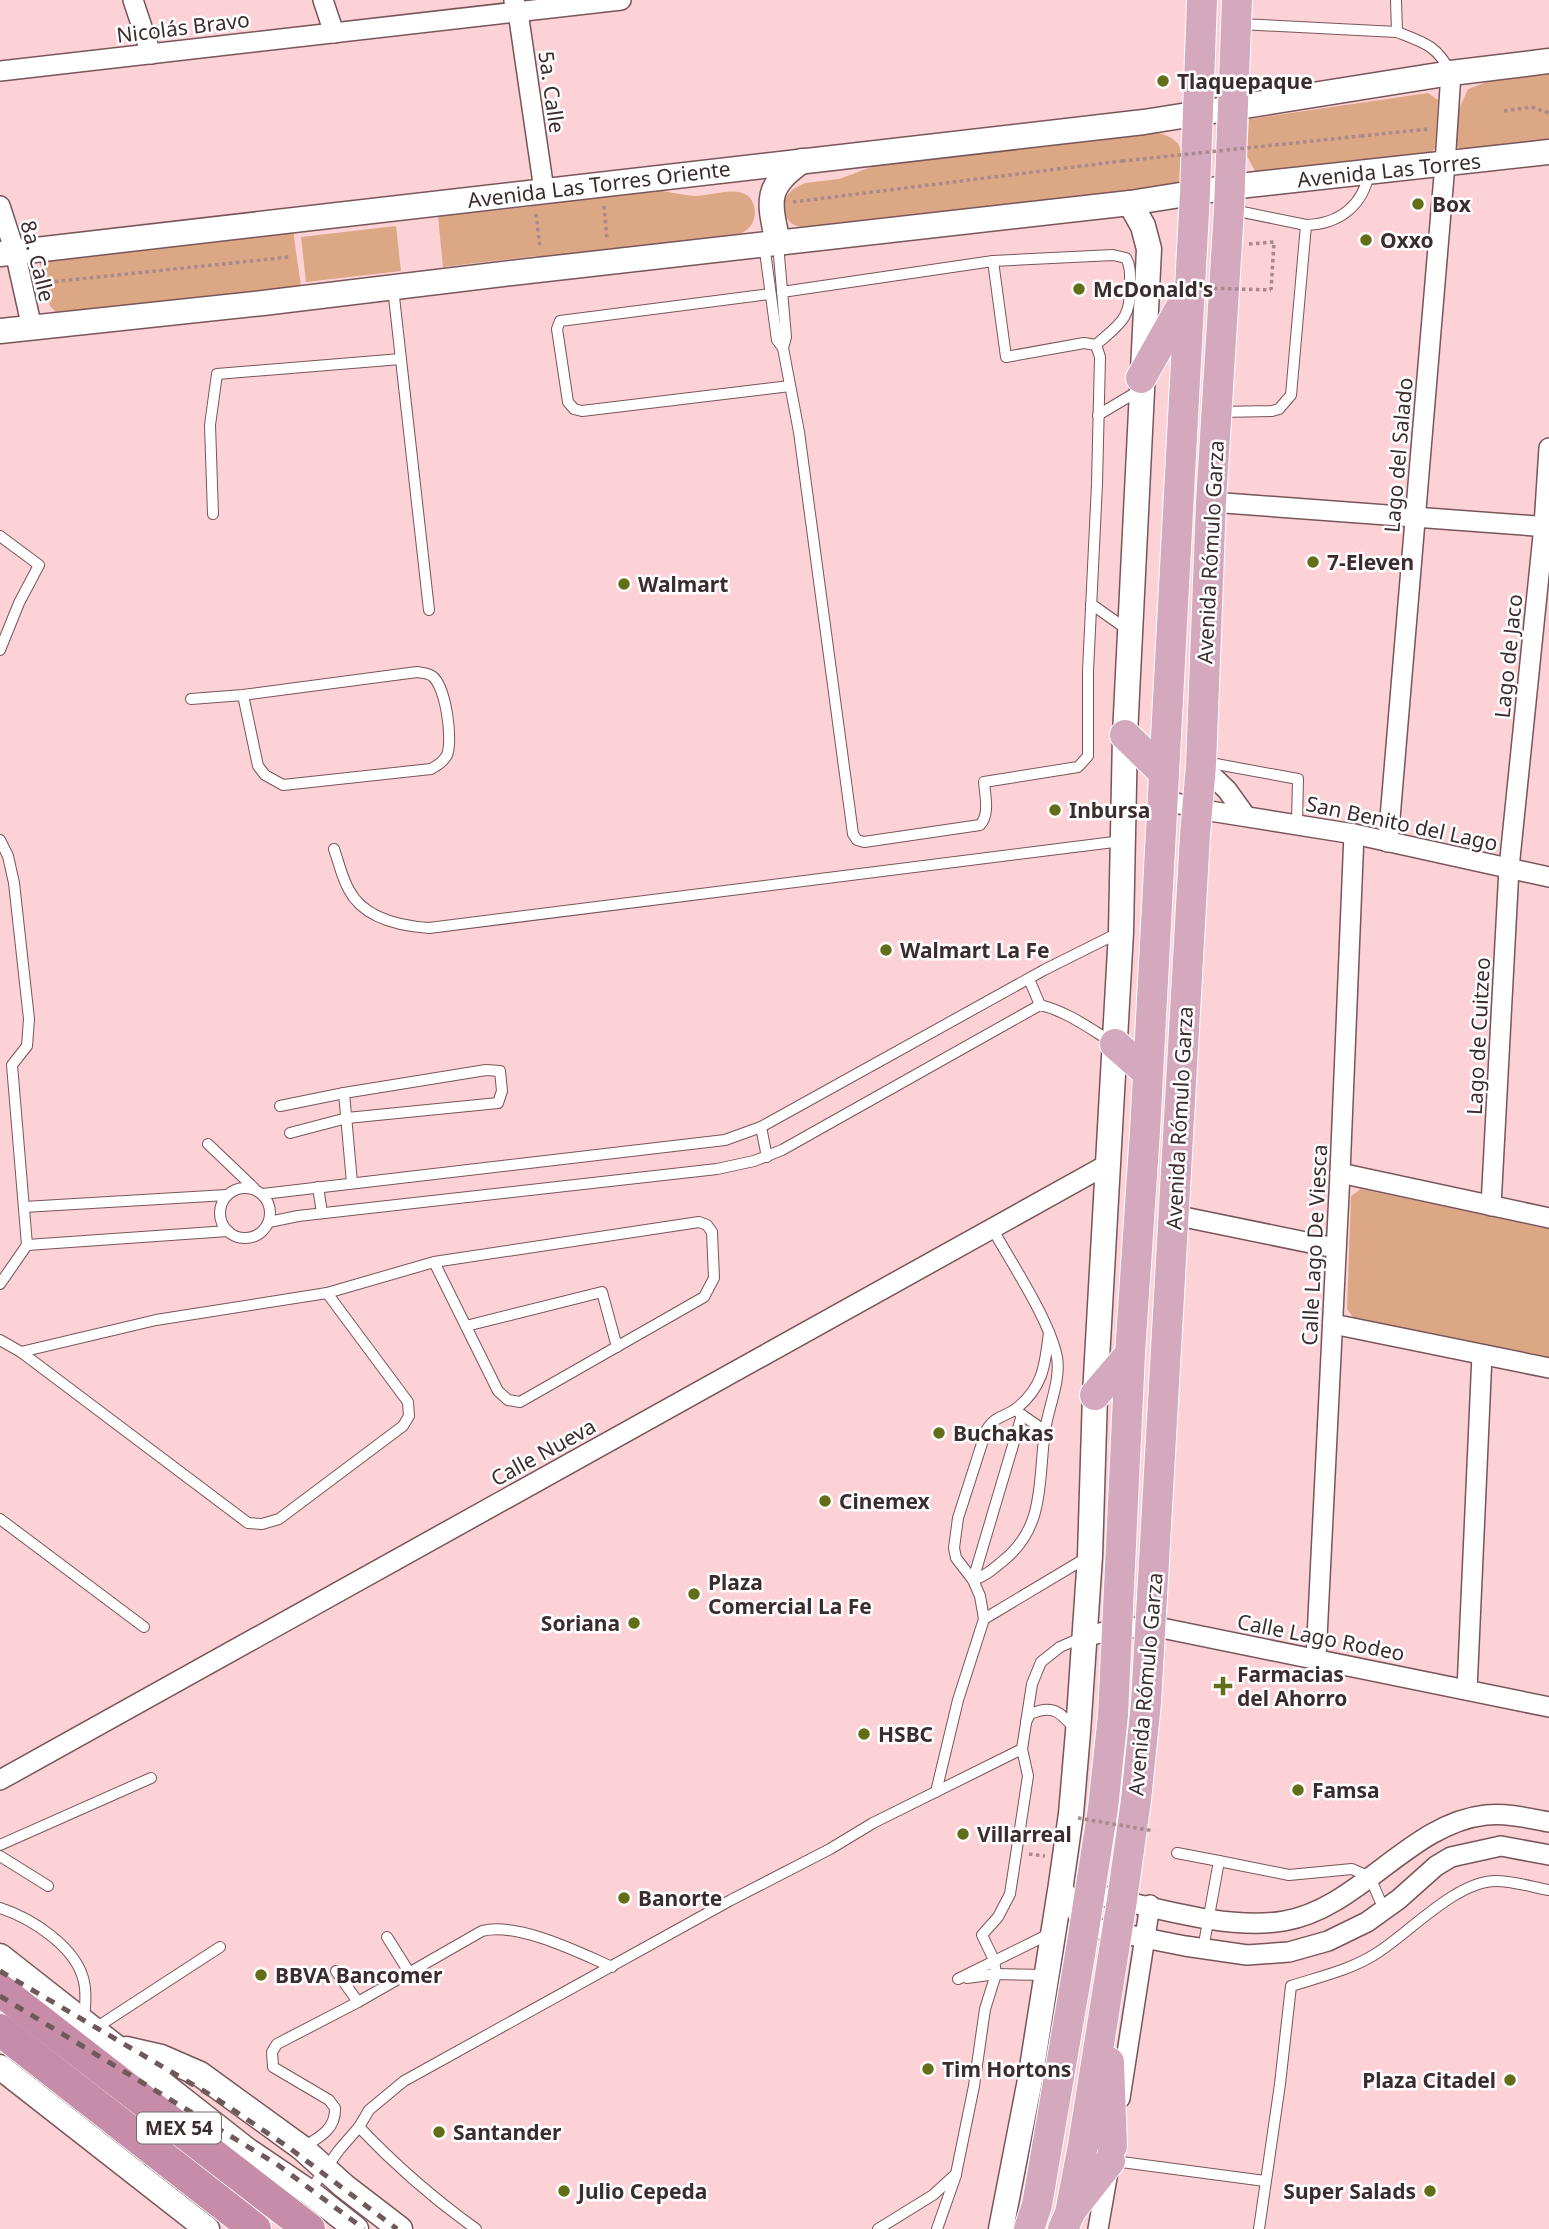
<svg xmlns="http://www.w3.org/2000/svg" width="1549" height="2229" font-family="'Noto Sans',sans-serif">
<rect width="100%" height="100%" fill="#fcd2d6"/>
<g fill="#dca784">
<polygon points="1549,67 1549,141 1463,151 1455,145 1458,111 1468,89 1520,70"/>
<polygon points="1428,93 1438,100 1435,148 1429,156 1264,174 1255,171 1247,156 1249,119"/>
<path d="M 1150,131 C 1185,138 1183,149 1182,180 L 1176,186 L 813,228 C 790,227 785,223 784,199 L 793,189 L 805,183 L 839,179 L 885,162 Z"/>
<path d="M 651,189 C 665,191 681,195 695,196 C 716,196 752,179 755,212 C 755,225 747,231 736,236 L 545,259 L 536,256 L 443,267 L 438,216 L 529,207 L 539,202 Z"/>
<polygon points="396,226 401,271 306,282 301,237"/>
<polygon points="293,230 301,287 58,314 50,306 39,260"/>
<polygon points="1361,1189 1549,1229 1549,1361 1355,1320 1347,1309 1351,1196"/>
</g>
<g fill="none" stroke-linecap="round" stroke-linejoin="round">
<defs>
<g id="service">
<polyline points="1240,24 1397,32 1396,0"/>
<path d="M 1397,32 C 1423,42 1438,46 1450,72"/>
<path d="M 1306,225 C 1340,224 1363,205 1369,173"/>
<path d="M 764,244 L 777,340 L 783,348 L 799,432 L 853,834 L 857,840 L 864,842 L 980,825 C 990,815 985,795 984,782 L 1078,767 L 1088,756 L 1088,671 L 1097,484 L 1100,357 L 1096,345"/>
<polyline points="778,244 786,337 783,348"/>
<path d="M 993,261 L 1113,255 L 1126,258 C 1131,267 1130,276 1130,286 C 1131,320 1119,324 1096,345"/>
<polyline points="393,288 429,610"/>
<polyline points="782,292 993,261 1006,357 1084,343 1096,345"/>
<polyline points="770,294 560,321 557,329 568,402 574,409 582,411 790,386"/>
<polyline points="1219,412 1272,411 1279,409 1291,395 1306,225 1233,210"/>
<polyline points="1098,415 1140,390"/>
<polyline points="213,514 210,425 217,374 401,359"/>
<polyline points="0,536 39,565 19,603 0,650"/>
<polyline points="1091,604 1128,630"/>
<path d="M 191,699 L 243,695 L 417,672 C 422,673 428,673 432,676 C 446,686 453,740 447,755 C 443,762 438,765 431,769 L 283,785 L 265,775 L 258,766 L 243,695"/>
<polyline points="1205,762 1298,779 1297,824"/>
<polyline points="0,840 8,856 14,883 29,1019 27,1046 12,1065 27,1245 0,1284"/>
<path d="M 334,849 C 339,863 342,878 349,890 C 364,919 400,926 429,928 L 1122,841"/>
<polyline points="1029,979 1040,1005"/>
<polyline points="280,1106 344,1093"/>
<polyline points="761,1127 767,1157"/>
<polyline points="290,1133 347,1118 498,1103 502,1091 500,1071 486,1070 344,1093 352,1183"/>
<polyline points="208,1144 254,1188"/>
<polyline points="318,1187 322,1213"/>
<circle cx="245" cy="1213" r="25"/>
<polyline points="263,1194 725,1140 761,1127 1044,970 1120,932"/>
<polyline points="24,1207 227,1195"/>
<path d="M 269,1222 L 298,1216 L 717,1169 L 754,1161 L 782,1150 L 1040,1005 C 1066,1011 1089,1028 1112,1042"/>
<polyline points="27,1245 228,1231"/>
<polyline points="466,1326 602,1292 617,1347"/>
<polyline points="0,1340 21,1352 248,1523 262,1524 279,1519 403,1426 409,1416 408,1402 327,1293"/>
<polyline points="21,1352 156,1320 327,1293 434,1262 699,1222 707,1225 712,1232 714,1278 704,1297 520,1402 508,1400 498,1391 434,1262"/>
<polyline points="1018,1412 1045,1431"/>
<polyline points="0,1519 144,1627"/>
<path d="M 973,1580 C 986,1576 994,1568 1004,1560 C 1046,1526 1038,1479 1045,1431 C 1048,1408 1061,1381 1057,1357 C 1049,1319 1012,1264 992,1228"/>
<polyline points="973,1580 1022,1415"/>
<polyline points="984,1619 1086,1558"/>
<path d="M 1026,1722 L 1030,1714 C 1053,1704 1060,1712 1075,1729"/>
<path d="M 936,1792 L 958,1700 L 984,1619 L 980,1596 L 973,1580 L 956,1558 L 954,1548 L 958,1518 L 986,1431 C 995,1415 1004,1418 1017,1408 C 1044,1386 1045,1364 1049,1332"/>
<polyline points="0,1845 151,1778"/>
<polyline points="1177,1853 1219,1861"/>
<polyline points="0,1856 48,1886"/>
<path d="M 0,1908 C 31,1918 77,1947 84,1982 C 87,1995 85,2008 84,2020"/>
<polyline points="387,1937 409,1972"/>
<polyline points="1203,1949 1219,1861 1289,1875 1352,1869 1370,1877 1384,1910"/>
<polyline points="336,1971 358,2002"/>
<polyline points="967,1978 996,1974 1046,1975"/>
<polyline points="958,1979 1049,1934"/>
<polyline points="94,2029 220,1947"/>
<path d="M 359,2127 C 395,2165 434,2199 476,2229"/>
<path d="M 302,2148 C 318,2138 336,2130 335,2108 L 329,2100 L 273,2067 L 272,2052 L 277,2044 L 358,2002 L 482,1931 C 518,1922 578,1952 612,1967"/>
<polyline points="1114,2161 1265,2181"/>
<polyline points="309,2192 339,2150 359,2127 369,2110 404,2081 731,1900 830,1849 873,1823 1022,1749"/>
<polyline points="878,2229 933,2195 956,2174 974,2086 985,2009 996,1974 994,1960 982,1935 998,1917 1010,1894 1028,1776 1022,1749 1032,1684 1041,1662 1060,1647 1083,1637"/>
<polyline points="937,2229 956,2175"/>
<path d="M 1259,2229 L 1280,2084 L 1291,1986 C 1319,1977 1351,1970 1377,1953 C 1409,1933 1456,1881 1496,1881 C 1513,1881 1532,1887 1549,1890"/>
</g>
<g id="minor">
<polyline points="133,0 151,54"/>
<polyline points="323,0 334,33"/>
<polyline points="514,1 518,12 544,190"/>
<polyline points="0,71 621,0"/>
<polyline points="0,206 15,252 32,328"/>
<polyline points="1211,502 1549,527"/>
<polyline points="1201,765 1227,790 1245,815"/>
<polyline points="1163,800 1210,811 1354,834 1549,877"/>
<polyline points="1388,842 1445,164 1451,73"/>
<polyline points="1340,1173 1549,1218"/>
<polyline points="1491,1206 1509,868 1544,526 1549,448"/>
<polyline points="1174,1215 1335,1248"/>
<polyline points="1333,1324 1549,1368"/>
<polyline points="1083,1637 1117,1629 1152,1626 1549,1707"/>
<polyline points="1316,1658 1340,1173 1354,834"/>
<polyline points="1467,1690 1482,1355"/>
<polyline points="0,1780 1108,1164"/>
<polyline points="1061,1884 1084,1926 1185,1946 1247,1955 1289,1952 1328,1941 1367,1922 1399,1899 1436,1866 1451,1857 1501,1846 1549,1855"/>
<path d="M 1089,1893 C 1147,1905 1226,1931 1284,1921 C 1360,1908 1410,1823 1486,1815 C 1507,1813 1528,1818 1549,1822"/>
<polyline points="1120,2098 1150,1905"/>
<polyline points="1098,2229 1109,2166"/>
</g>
<g id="tertiary">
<path d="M 778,243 C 769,201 764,187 802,161"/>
<polyline points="0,254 1144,122 1451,73 1549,61"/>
<polyline points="0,331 263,303 520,272 1130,203 1230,187 1549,152"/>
<polyline points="0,1956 247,2150 309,2192 356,2229"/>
<polyline points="126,2049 161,2057 200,2074 302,2148 344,2186 400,2229"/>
<polyline points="0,2067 207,2229"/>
<polyline points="1001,2229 1030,2080 1061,1884 1071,1814 1078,1732 1090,1556 1095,1395 1121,932 1125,735 1149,249 1143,226 1130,203"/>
</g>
<g id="primary">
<polyline points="1141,378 1187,296"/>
<polyline points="1125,735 1163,772"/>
<polyline points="1115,1044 1148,1073"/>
<polyline points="1095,1395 1130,1354"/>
<polyline points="1109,2062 1112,2146"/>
<polyline points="1074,2207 1110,2161"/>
<polyline points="1029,2229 1037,2205 1081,1949 1103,1808 1113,1715 1130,1354 1145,1131 1195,193 1202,0"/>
<polyline points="1063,2229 1070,2213 1083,2145 1122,1900 1136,1800 1146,1703 1195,835 1201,765 1211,502 1229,209 1237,0"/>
</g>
<g id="trunk">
<polyline points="0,1990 309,2229"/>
<polyline points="0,2030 255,2229"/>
</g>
</defs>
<use href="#service" stroke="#785559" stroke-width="12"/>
<use href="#minor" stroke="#785559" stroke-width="22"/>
<use href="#tertiary" stroke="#785559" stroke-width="27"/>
<use href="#primary" stroke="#fff" stroke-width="32"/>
<use href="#trunk" stroke="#fff" stroke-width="34"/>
<g stroke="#a8898c" stroke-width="3.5" stroke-dasharray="3.5 3.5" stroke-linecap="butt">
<polyline points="1504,111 1531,107 1549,113"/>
<polyline points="1361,136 1428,129"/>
<polyline points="793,202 1122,161"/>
<polyline points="604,206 607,240"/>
<polyline points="536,214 540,248"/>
<polyline points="1249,244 1274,242 1271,290"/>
<polyline points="41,283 289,257"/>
<polyline points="1029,1854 1045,1856"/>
</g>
<use href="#service" stroke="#fff" stroke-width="10"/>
<use href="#minor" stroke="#fff" stroke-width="19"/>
<use href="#tertiary" stroke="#fff" stroke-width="24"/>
<use href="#primary" stroke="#d4a9be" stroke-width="30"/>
<use href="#trunk" stroke="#c68ca8" stroke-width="32"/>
<g stroke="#6f595b" stroke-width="5" stroke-dasharray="9 9" stroke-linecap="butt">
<polyline points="0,1971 214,2097 288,2147 397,2229"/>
<polyline points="0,1996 278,2165 364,2229"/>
</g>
<g stroke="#a8898c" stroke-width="3.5" stroke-dasharray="3.5 3.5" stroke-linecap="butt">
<polyline points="1122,161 1361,136"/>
<polyline points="1137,286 1271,290"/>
<polyline points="1078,1818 1154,1831"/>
</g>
</g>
<g fill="#636f18" stroke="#fff" stroke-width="2.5">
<circle cx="1163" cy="81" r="7"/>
<circle cx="1418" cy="204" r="7"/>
<circle cx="1366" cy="240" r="7"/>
<circle cx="1079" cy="289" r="7"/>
<circle cx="1313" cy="562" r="7"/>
<circle cx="624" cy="584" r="7"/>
<circle cx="1055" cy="810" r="7"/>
<circle cx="886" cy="950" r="7"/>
<circle cx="939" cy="1433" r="7"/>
<circle cx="825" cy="1501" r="7"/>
<circle cx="694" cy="1594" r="7"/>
<circle cx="634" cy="1623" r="7"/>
<path d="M1219.5 1675.5h7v7h7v7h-7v7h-7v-7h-7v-7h7z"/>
<circle cx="864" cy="1734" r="7"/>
<circle cx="1298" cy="1790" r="7"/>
<circle cx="963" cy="1834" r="7"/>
<circle cx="624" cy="1898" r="7"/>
<circle cx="261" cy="1975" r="7"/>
<circle cx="928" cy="2069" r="7"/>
<circle cx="1510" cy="2080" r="7"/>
<circle cx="439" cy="2132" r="7"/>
<circle cx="564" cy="2191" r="7"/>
<circle cx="1430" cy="2191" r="7"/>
</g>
<g text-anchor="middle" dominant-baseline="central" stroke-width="5" stroke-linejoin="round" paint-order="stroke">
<rect fill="#fff" stroke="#766b6c" stroke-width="2" x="137" y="2112.5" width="84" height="31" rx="5"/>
<g font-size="19" font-weight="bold" fill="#3b2c2d">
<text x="179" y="2128">MEX 54</text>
</g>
<g font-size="21" fill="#3b2c2d" stroke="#fff">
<text transform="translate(183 27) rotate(-7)">Nicolás Bravo</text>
<text transform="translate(552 92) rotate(82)">5a. Calle</text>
<text transform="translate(1389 170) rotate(-6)">Avenida Las Torres</text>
<text transform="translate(599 184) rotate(-7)">Avenida Las Torres Oriente</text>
<text transform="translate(38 261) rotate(76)">8a. Calle</text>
<text transform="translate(1398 455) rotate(-85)">Lago del Salado</text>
<text transform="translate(1210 552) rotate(-87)">Avenida Rómulo Garza</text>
<text transform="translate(1508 656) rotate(-84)">Lago de Jaco</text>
<text transform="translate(1402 823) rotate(12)">San Benito del Lago</text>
<text transform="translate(1478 1036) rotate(-87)">Lago de Cuitzeo</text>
<text transform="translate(1179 1118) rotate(-87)">Avenida Rómulo Garza</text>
<text transform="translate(1314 1245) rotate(-87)">Calle Lago De Viesca</text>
<text transform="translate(543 1452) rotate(-29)">Calle Nueva</text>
<text transform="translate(1321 1637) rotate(11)">Calle Lago Rodeo</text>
<text transform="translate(1145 1684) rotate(-85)">Avenida Rómulo Garza</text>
</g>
<g font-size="21" font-weight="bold" fill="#3b2c2d" stroke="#fff" text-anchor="start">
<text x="1177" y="81">Tlaquepaque</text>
<text x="1432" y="204">Box</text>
<text x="1380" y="240">Oxxo</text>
<text x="1093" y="289">McDonald's</text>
<text x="1327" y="562">7-Eleven</text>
<text x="638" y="584">Walmart</text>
<text x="1069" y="810">Inbursa</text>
<text x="900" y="950">Walmart La Fe</text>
<text x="953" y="1433">Buchakas</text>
<text x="839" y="1501">Cinemex</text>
<text x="708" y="1582">Plaza<tspan x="708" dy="24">Comercial La Fe</tspan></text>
<text x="620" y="1623" text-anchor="end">Soriana</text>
<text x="1237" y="1674">Farmacias<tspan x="1237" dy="24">del Ahorro</tspan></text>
<text x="878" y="1734">HSBC</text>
<text x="1312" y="1790">Famsa</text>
<text x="977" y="1834">Villarreal</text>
<text x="638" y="1898">Banorte</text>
<text x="275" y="1975">BBVA Bancomer</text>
<text x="942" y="2069">Tim Hortons</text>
<text x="1496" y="2080" text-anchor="end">Plaza Citadel</text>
<text x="453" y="2132">Santander</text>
<text x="578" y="2191">Julio Cepeda</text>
<text x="1416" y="2191" text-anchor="end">Super Salads</text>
</g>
</g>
</svg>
